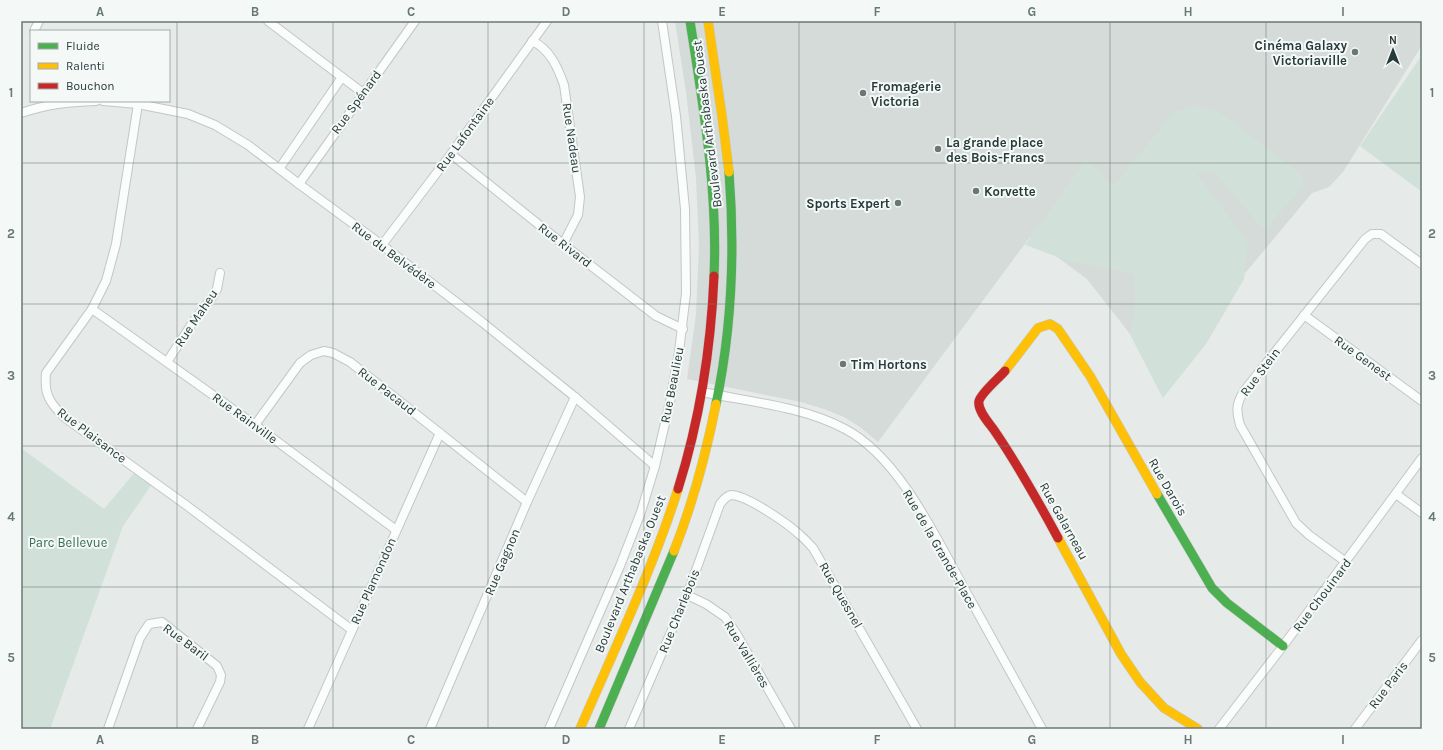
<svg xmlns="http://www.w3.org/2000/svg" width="1443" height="750" font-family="Karla,sans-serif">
<rect width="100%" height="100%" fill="#e6eae9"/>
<polygon fill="#d4dbd9" points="675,21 1422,21 1422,45 1343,172 1329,187 1312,193 1241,278 1163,398 1130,334 1087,279 1030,237 878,442 860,427 844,417 824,409 801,402 687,379 696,315 699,246 696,178 686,92"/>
<g fill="#d1e1d9">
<polygon points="1422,55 1422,192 1360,146"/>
<polygon points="1195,106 1220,113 1302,175 1304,185 1264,230 1216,174 1194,170 1248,243 1244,279 1206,344 1163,398 1130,334 1135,311 1135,274 1066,260 1025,245 1086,160 1114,186 1174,112"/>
<polygon points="21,448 104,509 135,472 152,484 123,526 50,729 21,729"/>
</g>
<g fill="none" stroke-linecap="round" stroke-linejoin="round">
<defs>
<g id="street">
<polyline points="268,21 363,93"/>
<polyline points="34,31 39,21"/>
<path d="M 532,41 C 550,49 558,68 564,85 L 580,197 L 578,215 L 563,244"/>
<polyline points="103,101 138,104 188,114 215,125 248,145 299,184 382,245 482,322 575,397 655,466"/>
<path d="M 138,104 L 116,244 L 106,281 L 92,309 L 46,373 C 44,394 49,402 64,417 L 186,505 L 352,630"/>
<path d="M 21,113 C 48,104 67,102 96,101"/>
<polyline points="451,154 563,244 656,316 683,329"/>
<polyline points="279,169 342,77"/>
<polyline points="299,184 415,21"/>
<polyline points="382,245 451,154 547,21"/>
<polyline points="92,309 255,425 396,530"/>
<polyline points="1304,315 1422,401"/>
<polyline points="167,362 195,319 213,296 217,289 220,273"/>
<path d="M 702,392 C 750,402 801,406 845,429 C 901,458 939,544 969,597 C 993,641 1018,685 1042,729"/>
<polyline points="255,425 300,363 311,355 324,351 333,353 350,362 527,502"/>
<polyline points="1396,494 1422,513"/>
<path d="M 1346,562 L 1309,535 L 1296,523 L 1240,425 C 1236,410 1236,404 1244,391 L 1365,239 L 1372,234 L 1381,234 L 1422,264"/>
<polyline points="687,595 706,604 725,617 736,633 791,729"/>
<polyline points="108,729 140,638 149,624 162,622 217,666 221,675 220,682 197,729"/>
<polyline points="308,729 440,433"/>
<polyline points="430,729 527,502 575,397"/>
<polyline points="549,729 620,566 641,512 655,466 670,402 679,352 686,293 685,209 676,116 662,21"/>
<path d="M 629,729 L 687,595 L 720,504 C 723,500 726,496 731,495 C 747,495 788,524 800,535 C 805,539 809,544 813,548 L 917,729"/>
<polyline points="1219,729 1283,646 1422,458"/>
<polyline points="1355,729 1422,640"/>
</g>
<g id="fast">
<path d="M 690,21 C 703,105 718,190 714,276"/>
<path d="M 716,404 C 732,328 735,249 729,172"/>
<polyline points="1157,494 1212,588 1227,603 1283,646"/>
<polyline points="599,729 674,551"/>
</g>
<g id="slow">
<polyline points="708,21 722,116 729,172"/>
<polyline points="1005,371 1038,328 1050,324 1058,329 1090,376 1157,494"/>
<polyline points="1058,538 1121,654 1140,682 1164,708 1198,729"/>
<path d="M 674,551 C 693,503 706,454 716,404"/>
<path d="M 580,729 C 614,650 652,571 678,489"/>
</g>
<g id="jam">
<path d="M 1005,371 C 999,378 981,393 979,401 C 977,410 989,423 994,430 C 1018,465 1038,501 1058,538"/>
<path d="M 678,489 C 700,419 711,349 714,276"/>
</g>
</defs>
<use href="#street" stroke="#c3c7c6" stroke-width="10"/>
<use href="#fast" stroke="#c3c8c7" stroke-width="10"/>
<use href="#slow" stroke="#c3c8c7" stroke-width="10"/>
<use href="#jam" stroke="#c3c8c7" stroke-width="10"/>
<use href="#street" stroke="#fbfcfc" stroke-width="8"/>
<use href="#fast" stroke="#4caf50" stroke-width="9"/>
<use href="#slow" stroke="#ffc107" stroke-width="9"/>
<use href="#jam" stroke="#c62828" stroke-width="9"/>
</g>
<path fill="none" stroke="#697877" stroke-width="1" stroke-opacity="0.55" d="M 177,21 L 177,729M 333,21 L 333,729M 488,21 L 488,729M 644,21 L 644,729M 799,21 L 799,729M 955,21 L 955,729M 1110,21 L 1110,729M 1266,21 L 1266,729M 21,163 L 1422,163M 21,304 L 1422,304M 21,446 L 1422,446M 21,587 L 1422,587"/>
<g fill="#697877" stroke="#f4f8f7" stroke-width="1.5">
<circle cx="1355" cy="52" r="4"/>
<circle cx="863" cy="93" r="4"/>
<circle cx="938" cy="149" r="4"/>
<circle cx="976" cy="191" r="4"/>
<circle cx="898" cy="203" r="4"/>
<circle cx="843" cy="364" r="4"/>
</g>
<g text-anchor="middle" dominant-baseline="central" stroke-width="4" stroke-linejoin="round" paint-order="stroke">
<g font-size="13" font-weight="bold" fill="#263b3a" stroke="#f4f8f7" text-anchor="start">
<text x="1347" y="45" text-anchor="end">Cinéma Galaxy<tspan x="1347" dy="15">Victoriaville</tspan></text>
<text x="871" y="86">Fromagerie<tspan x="871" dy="15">Victoria</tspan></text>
<text x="946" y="142">La grande place<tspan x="946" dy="15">des Bois-Francs</tspan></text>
<text x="984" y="191">Korvette</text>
<text x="890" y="203" text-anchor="end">Sports Expert</text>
<text x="851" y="364">Tim Hortons</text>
</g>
<g font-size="13" fill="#263b3a" stroke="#f4f8f7">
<text transform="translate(356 102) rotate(-54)">Rue Spénard</text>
<text transform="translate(707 124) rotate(-97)">Boulevard Arthabaska Ouest</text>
<text transform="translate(465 134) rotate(-54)">Rue Lafontaine</text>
<text transform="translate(572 138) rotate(82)">Rue Nadeau</text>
<text transform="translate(565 245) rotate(38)">Rue Rivard</text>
<text transform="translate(394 255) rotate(37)">Rue du Belvédère</text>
<text transform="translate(196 318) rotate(-56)">Rue Maheu</text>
<text transform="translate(1363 358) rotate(36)">Rue Genest</text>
<text transform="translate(1260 372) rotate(-53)">Rue Stein</text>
<text transform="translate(672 385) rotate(-79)">Rue Beaulieu</text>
<text transform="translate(387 391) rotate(38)">Rue Pacaud</text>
<text transform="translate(245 418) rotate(36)">Rue Rainville</text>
<text transform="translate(92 435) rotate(37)">Rue Plaisance</text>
<text transform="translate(1168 487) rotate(60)">Rue Darois</text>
<text transform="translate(1064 521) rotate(61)">Rue Galarneau</text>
<text transform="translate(940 549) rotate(60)">Rue de la Grande-Place</text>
<text transform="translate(502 562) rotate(-67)">Rue Gagnon</text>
<text transform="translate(630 574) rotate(-68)">Boulevard Arthabaska Ouest</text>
<text transform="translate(373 581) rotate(-66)">Rue Plamondon</text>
<text transform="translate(841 595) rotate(60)">Rue Quesnel</text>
<text transform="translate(1322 595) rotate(-53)">Rue Chouinard</text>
<text transform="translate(679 611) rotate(-68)">Rue Charlebois</text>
<text transform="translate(186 642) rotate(37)">Rue Baril</text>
<text transform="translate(747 654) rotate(59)">Rue Vallières</text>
<text transform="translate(1388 685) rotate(-53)">Rue Paris</text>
</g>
<g font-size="13" fill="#356d56" stroke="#f4f8f7">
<text x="68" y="542">Parc Bellevue</text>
</g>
</g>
<rect width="1443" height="750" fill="none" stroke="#f4f8f7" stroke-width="44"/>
<rect x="30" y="30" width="140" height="72" fill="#f4f8f7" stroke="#a2acab"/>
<rect x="38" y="43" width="20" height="6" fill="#4caf50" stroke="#a2acab"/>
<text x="66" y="50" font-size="12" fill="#263b3a">Fluide</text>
<rect x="38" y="63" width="20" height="6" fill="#ffc107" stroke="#a2acab"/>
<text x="66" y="70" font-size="12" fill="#263b3a">Ralenti</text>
<rect x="38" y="83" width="20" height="6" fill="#c62828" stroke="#a2acab"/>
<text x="66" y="90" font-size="12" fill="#263b3a">Bouchon</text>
<g transform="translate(1393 50)" stroke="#f4f8f7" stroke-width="3" paint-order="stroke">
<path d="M0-3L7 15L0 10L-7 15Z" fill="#263b3a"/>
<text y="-6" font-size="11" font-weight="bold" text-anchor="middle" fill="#263b3a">N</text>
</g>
<rect x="22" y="22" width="1399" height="706" fill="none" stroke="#697877" stroke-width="1.5"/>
<g font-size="13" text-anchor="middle" font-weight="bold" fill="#697877">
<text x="100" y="16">A</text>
<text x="255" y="16">B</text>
<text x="411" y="16">C</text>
<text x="566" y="16">D</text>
<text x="722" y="16">E</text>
<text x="877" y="16">F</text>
<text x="1032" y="16">G</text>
<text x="1188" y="16">H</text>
<text x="1343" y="16">I</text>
<text x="11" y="97">1</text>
<text x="1432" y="97">1</text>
<text x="11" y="238">2</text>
<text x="1432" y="238">2</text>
<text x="11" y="380">3</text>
<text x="1432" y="380">3</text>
<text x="11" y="521">4</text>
<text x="1432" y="521">4</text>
<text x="11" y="662">5</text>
<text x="1432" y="662">5</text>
<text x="100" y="744">A</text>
<text x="255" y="744">B</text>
<text x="411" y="744">C</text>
<text x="566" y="744">D</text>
<text x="722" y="744">E</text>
<text x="877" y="744">F</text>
<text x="1032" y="744">G</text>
<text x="1188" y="744">H</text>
<text x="1343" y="744">I</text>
</g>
</svg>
